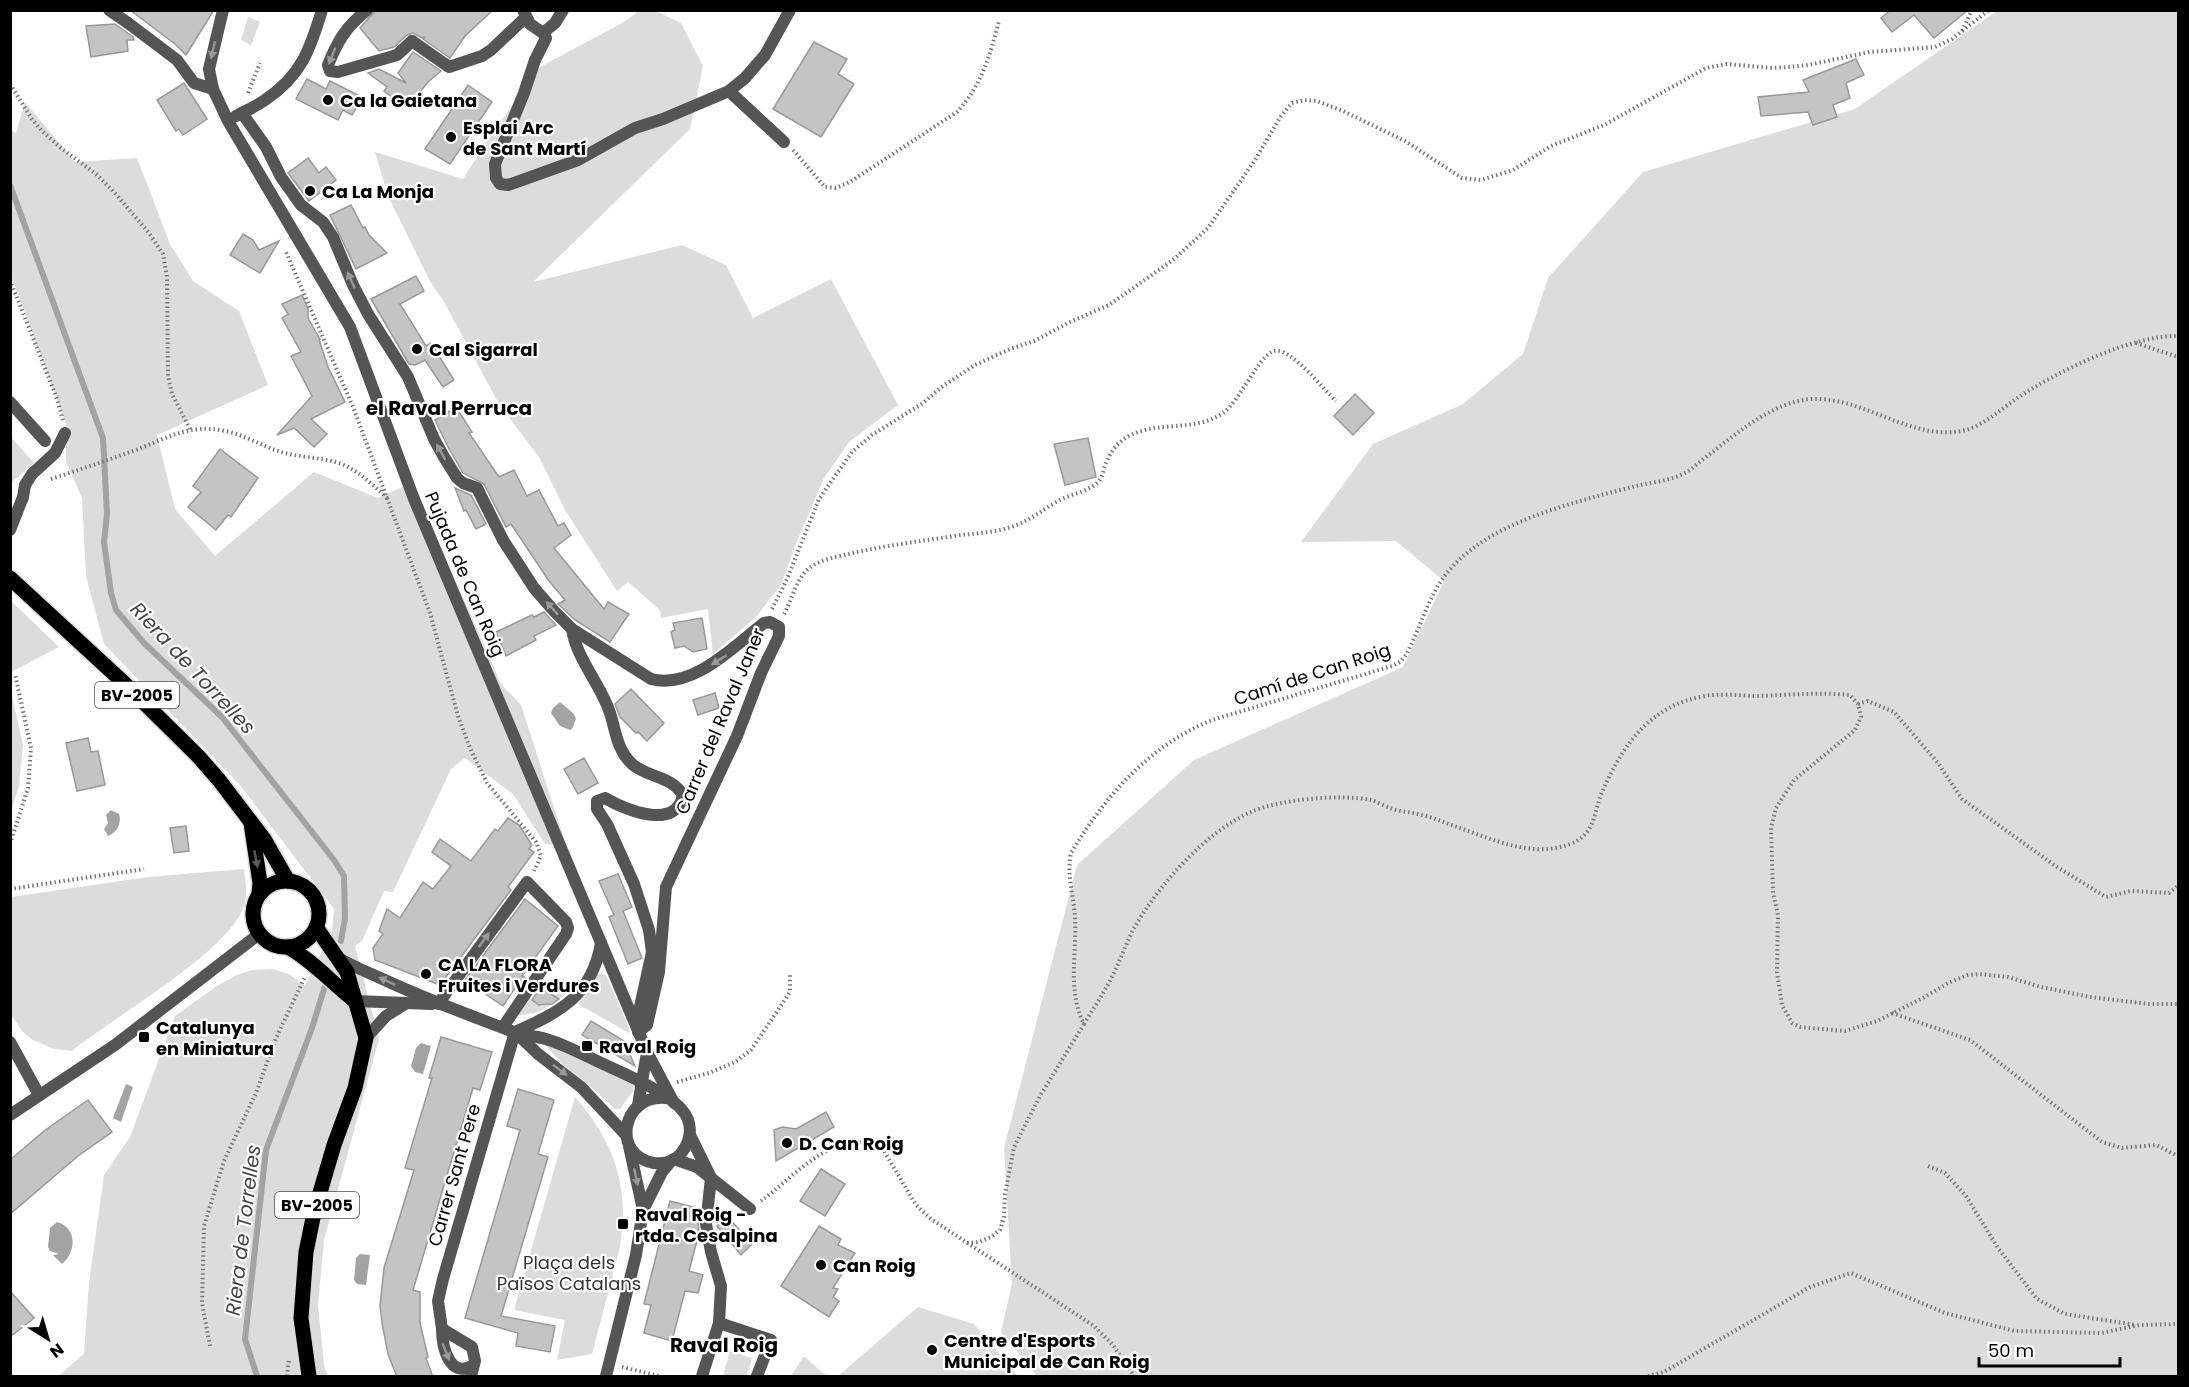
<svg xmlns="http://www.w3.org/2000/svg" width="2189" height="1387" font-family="Poppins,sans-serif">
<rect width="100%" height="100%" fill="#fff"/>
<g fill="#dcdcdc">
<polygon points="639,11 656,11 681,23 703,66 690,129 533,282 682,245 726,265 753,318 831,279 898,405 849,442 824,478 795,546 781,585 756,617 713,654 708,609 661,618 660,610 628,582 617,591 565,510 539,457 499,404 444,302 431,283 388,196 375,152 463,179 493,132 540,67 624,22"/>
<polygon points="1997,11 2178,11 2178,1376 1037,1376 1001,1332 1012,1284 1004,1148 1077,865 1194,760 1403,667 1444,581 1396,541 1301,542 1373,444 1463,404 1523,354 1548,278 1643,172 1855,109"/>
<polygon points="248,17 260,22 251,45 241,40"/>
<polygon points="25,102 75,162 137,158 170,244 193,281 239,311 268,385 157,435 175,509 215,556 314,472 378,498 411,483 443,561 467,606 501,684 521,705 566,845 545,844 513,794 465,758 451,769 393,892 384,891 362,941 355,946 379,1039 324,1240 318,1305 324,1365 328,1376 58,1376 84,1354 89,1283 104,1175 130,1137 175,1016 217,986 237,975 252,970 273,969 289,974 305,986 332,931 334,909 240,785 104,644 86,576 82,498 66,462 66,424 11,275 11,130 16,133"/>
<polygon points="10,436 34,463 11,483 10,483"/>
<polygon points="10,600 59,647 11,672 10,672"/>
<polygon points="10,687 23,745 19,786 11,811"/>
<path d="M 244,869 C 245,881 248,894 244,906 C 228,953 113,1017 72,1051 L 54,1049 L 31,1039 L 22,1031 L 11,1015 L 11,897 L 148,877 Z"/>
<polygon points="600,974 606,975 630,1031 629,1033 578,1004 591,988 597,975"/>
<polygon points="543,979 567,993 565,995 539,1012 517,1016 530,998 542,1007 550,1004 555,996 538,986"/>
<polygon points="542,1041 625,1080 633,1085 633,1091 620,1109 615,1109 589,1085 562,1064"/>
<path d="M 575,1097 C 607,1134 623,1168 623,1218 L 618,1218 L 618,1229 L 622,1229 L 620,1247 L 592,1354 L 557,1360 L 565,1320 L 514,1310 Z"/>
<polygon points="918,1307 974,1324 1018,1376 838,1376"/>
<polygon points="730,1351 752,1358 747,1376 723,1376"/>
<polygon points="803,1357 805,1357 824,1374 836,1376 791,1376"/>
</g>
<g fill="#a3a3a3">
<polygon points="560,702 574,714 576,719 572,729 570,730 560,726 551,713 553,708"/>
<path d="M 111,810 L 119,814 C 122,823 117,833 108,836 L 104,829 L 108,823 L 106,815 Z"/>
<polygon points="421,1043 431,1046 423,1074 415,1072 411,1066 416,1048"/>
<polygon points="126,1084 133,1087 121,1122 113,1118"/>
<path d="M 57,1222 C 78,1228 76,1253 62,1264 L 53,1255 L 59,1254 L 50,1251 L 48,1247 L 50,1228 Z"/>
<polygon points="360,1254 370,1255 366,1285 357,1284 354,1280 356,1258"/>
</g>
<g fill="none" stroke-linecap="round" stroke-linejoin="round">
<g stroke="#a3a3a3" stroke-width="6">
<polyline points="10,185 103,438 107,514 104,542 111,593 116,610 144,643 222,717 334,860 344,876 345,918 341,941"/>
<polyline points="257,1376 245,1339 266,1150 312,1028 325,986"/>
</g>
</g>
<g fill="#c4c4c4" stroke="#999" stroke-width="1.5">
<polygon points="130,10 214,10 186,55 175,44"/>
<polygon points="376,10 493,10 465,36 450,58 423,39 425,37 422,38 413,33 407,35 394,47 379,51 360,28"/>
<polygon points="1891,10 1968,10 1934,38 1914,15 1892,32 1881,18"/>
<polygon points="115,24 133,37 134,40 127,40 128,51 91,57 86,26"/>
<polygon points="814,42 847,59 838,74 854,84 821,137 773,109"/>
<polygon points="413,52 441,71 428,82 410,105 401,98 399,102 384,91 387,87 368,73 379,69 406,83 398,73"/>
<polygon points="1856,59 1864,75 1846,83 1850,98 1833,105 1837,117 1813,125 1808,112 1761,116 1758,97 1809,92 1803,80"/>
<polygon points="307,79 326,89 330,81 362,97 352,115 343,110 338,120 296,99"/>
<polygon points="184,83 207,119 183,135 179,129 176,131 157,100"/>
<polygon points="468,85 492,102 450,164 425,149"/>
<polygon points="308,158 319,173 326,167 336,180 309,201 288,173"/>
<polygon points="351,205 363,228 365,227 369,235 387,253 356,269 330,215"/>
<polygon points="243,234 253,240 259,250 279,241 260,273 230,255"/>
<polygon points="416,276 424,291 400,304 426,346 431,343 454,380 443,387 425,360 415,365 409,364 371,299"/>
<polygon points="302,295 308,309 308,318 320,339 319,340 328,367 345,402 311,419 327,434 314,447 294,428 277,435 312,396 291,356 301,352 282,318 288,314 282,304"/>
<polygon points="1355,394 1374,413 1353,435 1334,416"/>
<polygon points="456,407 472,432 469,433 499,477 514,470 527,496 539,490 558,526 564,523 571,535 554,548 604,609 608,602 629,614 610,642 575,620 558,604 565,600 549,581 511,524 506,527 484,484 463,473 448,447 435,420"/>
<polygon points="1088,438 1096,477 1065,485 1054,444"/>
<polygon points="220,449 258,478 231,517 228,515 216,530 188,507 201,492 193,486"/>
<polygon points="455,488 471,495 486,524 476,529 466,510 464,511"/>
<polygon points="544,612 556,625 534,636 536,640 506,656 496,632 532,615 534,617"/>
<polygon points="702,618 707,649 693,652 684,646 675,648 671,632 675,630 673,623"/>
<polygon points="631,689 664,723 647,741 638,732 636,733 620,717 615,704"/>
<polygon points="715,693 719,708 698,715 693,700"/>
<polygon points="88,738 91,752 98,751 105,785 77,791 66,743"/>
<polygon points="584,758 598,783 578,794 564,769"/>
<polygon points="508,818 519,825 532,845 529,849 534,852 508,887 511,890 440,985 375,960 373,948 383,934 379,931 387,909 400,918 423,882 433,889 451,866 432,852 440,839 471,861 495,829 498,831"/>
<polygon points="186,826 189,851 174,853 170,828"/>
<polygon points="618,874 632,907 623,911 642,958 628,964 609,917 614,915 599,881"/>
<polygon points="525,899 558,926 522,976 526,978 518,990 515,988 503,1006 465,980"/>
<polygon points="540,987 559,999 552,1004 539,1005 532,1000"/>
<polygon points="591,1021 624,1041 635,1066 582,1035"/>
<polygon points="441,1037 492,1052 480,1090 473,1088 413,1290 420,1292 420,1323 428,1357 426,1358 433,1377 397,1377 388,1354 382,1323 380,1306 384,1268 414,1170 405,1168 432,1078 429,1078"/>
<polygon points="518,1089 554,1100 538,1154 548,1157 501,1316 555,1326 550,1352 516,1346 518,1333 465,1318 520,1130 507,1126"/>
<polygon points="88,1100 112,1132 78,1156 10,1214 10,1160 44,1131"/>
<polygon points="826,1112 834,1127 776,1161 774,1130 782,1127 796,1129"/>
<polygon points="821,1169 845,1184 825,1216 800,1201"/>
<polygon points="670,1201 697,1208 699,1233 689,1271 703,1275 698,1293 685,1291 672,1341 644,1333 651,1305 644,1304"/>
<polygon points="728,1217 752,1244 741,1255 717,1226"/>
<polygon points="819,1226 841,1239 838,1245 855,1253 833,1288 838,1289 833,1297 839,1301 829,1317 781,1286"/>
<polygon points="10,1291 34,1318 10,1337"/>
</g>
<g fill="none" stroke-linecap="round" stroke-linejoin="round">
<defs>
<g id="primary">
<polyline points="10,578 123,682 198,756 219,780 264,839 288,881"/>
<polyline points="251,823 260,883 259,894"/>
<circle cx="286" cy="914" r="33"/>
<path d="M 288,947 C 313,961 332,983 355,1001"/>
<polyline points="309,1376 301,1318 306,1252 314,1213 334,1145 355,1088 366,1038 347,972 316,927"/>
</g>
</defs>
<use href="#primary" stroke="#dbdbdb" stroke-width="18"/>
<g stroke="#777" stroke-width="4" stroke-dasharray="1.5 3" stroke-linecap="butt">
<polyline points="1962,31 1972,10"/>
<polyline points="10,84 32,119 43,132 61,148 96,174 114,192 149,233 163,254 167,277 168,376 172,394 190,429"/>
<polyline points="248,93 260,63"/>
<path d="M 793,150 L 825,187 L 836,188 L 850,182 L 957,112 C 982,85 990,55 999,21"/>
<polyline points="10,280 56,396 63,420"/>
<polyline points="2136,343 2178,357"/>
<path d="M 51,479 C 78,470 106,461 133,451 C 166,439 188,423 225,431 C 245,435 262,446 281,452 C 301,458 324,457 344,465 C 360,472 374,486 387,498 L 353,407 L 286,252"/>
<polyline points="387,498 430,613 458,716 470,748 487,783 536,842 541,856 534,871"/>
<polyline points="772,609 787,579 819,499 852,452 872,435 923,403 943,386 975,365 1010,349 1034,341 1070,322 1109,305 1173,260 1208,228 1255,160 1281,116 1292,103 1305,100 1317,101 1343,111 1405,141 1462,178 1481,180 1513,170 1551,146 1604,125 1706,68 1727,64 1772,68 1789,67 1808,65 1870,52 1935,47 1952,39 1989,10"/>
<path d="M 784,614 C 792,600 795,582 807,570 C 818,560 835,557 849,554 C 886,545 923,541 961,535 C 980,533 1001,532 1019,524 C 1033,518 1044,509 1058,501 C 1070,494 1088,492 1098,482 C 1103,477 1103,471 1105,465 C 1110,452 1118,441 1131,435 C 1159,421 1196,432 1223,413 C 1240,401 1259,355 1274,351 C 1290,346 1324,390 1336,401"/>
<polyline points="1858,704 1868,701 1894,712 1938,763 1962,799 2057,867 2106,897 2131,891 2169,893 2178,886"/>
<polyline points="10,844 28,788 31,748 15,674"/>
<polyline points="10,889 144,869"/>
<polyline points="1892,1013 1970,1040 2102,1142 2122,1148 2156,1145 2178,1156"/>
<path d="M 1084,1024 C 1093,1009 1103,994 1111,979 C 1119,963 1125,946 1133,930 C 1157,887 1205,832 1251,812 C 1280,799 1340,794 1371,800 C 1378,802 1386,807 1393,809 C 1402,812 1412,812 1422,815 C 1432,817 1443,822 1454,826 C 1490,838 1531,859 1570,844 C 1597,834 1593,811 1603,790 C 1624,743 1651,705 1705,696 C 1722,693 1740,696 1758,696 C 1789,695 1819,692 1850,695 L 1858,704 L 1861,717 L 1855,730 L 1794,780 L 1776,808 L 1771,828 L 1773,893 L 1778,915 L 1777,972 L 1782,1005 L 1792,1023 L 1800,1027 L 1845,1031 L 1877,1021 L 1923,998 L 1948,983 L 1967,975 L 1979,974 L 2008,977 L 2041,987 L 2090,997 L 2149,1004 L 2178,1004"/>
<polyline points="677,1082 709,1073 735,1062 751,1050 790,992 790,975"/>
<polyline points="1928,1166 1945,1173 1966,1196 1998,1248 2037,1299 2065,1314 2136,1325"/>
<path d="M 761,1201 C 793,1178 841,1120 884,1151 L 916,1205 L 931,1219 L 1094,1326 L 1113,1345 L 1134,1376"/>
<path d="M 967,1243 L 979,1242 L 991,1237 L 1000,1230 L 1004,1217 L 1005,1194 L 1014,1147 L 1040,1096 L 1084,1024 C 1067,991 1077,954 1075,918 C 1074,896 1066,875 1071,853 C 1105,796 1150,745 1212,720 L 1392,666 L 1400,662 L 1406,655 C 1419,631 1426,604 1441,581 C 1476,530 1545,511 1601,495 C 1613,492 1625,489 1636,486 C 1652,482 1670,481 1685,473 C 1694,468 1701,460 1710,454 C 1738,432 1775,401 1812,399 C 1866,397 1913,443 1966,430 C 1986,424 2002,408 2019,397 C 2058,371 2132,335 2178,336"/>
<polyline points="210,1346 202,1303 204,1226 224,1161 256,1093 276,1038 305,977"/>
<polyline points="622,1367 659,1376"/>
<polyline points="287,1376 289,1359"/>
<polyline points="1648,1376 1664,1372 1810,1287 1851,1273 1945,1313 2015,1331 2101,1333 2139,1325 2178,1324"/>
</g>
<g stroke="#555" stroke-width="12">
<polyline points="543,33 555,23 563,10"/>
<polyline points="412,41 449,67 482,56 491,50 526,17"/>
<polyline points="729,91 784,142"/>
<polyline points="10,402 45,441"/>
<polyline points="10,530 23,497 25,485 32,474 55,453 65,433"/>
<path d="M 572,629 C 576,656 596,679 607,705 C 616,725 614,747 632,764 C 648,778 670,775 683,795 C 677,831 625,810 605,798 L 597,801 L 597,809 L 607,824 L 634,884 L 649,930 L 652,952 L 636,1025"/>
</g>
<polyline stroke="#555" stroke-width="12" points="128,23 177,60 194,83 213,89"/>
<g stroke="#555" stroke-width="12">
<polyline points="109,10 128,23"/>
<polyline points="223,10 209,69 213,89 228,121 350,327 414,499 647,1052 674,1103"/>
<path d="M 367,10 C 346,27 338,40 328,65 L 330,71 L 338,72 L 397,55 L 412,41"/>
<polyline points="523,10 530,24 543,33 546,38 535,60 524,93 495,164 496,178 500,184 508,185 578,160 635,128 663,119 729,91 745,78 765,55 790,10"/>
<path d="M 242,113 L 266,147 L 281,177 L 301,205 L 323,222 L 333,237 L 353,285 L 368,314 L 408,377 L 434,439 L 444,457 L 457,478 L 463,483 L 477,488 L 503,540 L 534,588 L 554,611 L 572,629 L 651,679 C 693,690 735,645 764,623 L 770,622 L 779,627 L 779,636 L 761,673 L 737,736 L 666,887 L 659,972 L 647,1025 L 638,1032"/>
<path d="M 236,116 C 245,111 257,106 265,100 C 301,76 310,50 322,10"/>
<path d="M 337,957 C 353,967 370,973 387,981 C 428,1000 471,1016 514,1032 C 525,1036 538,1036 549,1040 C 571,1047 591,1059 612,1068 C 630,1076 670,1095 682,1110 C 693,1122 692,1139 682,1152 C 676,1161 665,1164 654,1163 C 611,1156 621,1094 666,1098"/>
<polyline points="355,1001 432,1004"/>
<polyline points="438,1004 527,882 566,922 568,928 566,934 503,1027"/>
<path d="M 515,1032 C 560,1012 592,996 601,943"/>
<polyline points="516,1033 538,1054 581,1087 626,1135"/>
<polyline points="366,1038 386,1016 405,1004"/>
<polyline points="10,1042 39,1095"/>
<polyline points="638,1105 647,1052"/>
<polyline points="10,1115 115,1045 259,934"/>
<polyline points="690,1135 711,1178 706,1224 711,1252 721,1286 719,1323 702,1376"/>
<polyline points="674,1159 697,1167 750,1209"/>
<polyline points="643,1210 662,1172 672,1160"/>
<polyline points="719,1323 771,1340 757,1376"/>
<polyline points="442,1329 438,1301 443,1279 515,1032"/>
<path d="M 471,1376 L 475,1361 L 472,1347 L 442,1329 C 442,1346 449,1380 474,1365"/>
<polyline points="606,1376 636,1255 643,1210 629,1146"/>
</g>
<use href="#primary" stroke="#000" stroke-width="15"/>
</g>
<defs><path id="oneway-solid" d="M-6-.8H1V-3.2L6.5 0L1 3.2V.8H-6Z" transform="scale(1.5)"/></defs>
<g fill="#999">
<use href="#oneway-solid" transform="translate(213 50) rotate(103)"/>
<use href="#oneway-solid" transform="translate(332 56) rotate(112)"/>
<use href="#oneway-solid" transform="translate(351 280) rotate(-114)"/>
<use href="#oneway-solid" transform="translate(441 452) rotate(-119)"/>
<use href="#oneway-solid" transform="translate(552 608) rotate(-132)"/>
<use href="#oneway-solid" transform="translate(719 660) rotate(148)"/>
<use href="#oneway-solid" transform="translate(484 940) rotate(-54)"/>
<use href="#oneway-solid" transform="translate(387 981) rotate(-155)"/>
<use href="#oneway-solid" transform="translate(560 1070) rotate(37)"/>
<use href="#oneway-solid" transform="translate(636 1177) rotate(78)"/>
<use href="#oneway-solid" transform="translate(446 1352) rotate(68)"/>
</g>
<use fill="#595959" href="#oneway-solid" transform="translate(256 859) rotate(79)"/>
<g fill="#000" stroke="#fff" stroke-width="2">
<circle cx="328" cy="100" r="6"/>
<circle cx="451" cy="137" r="6"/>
<circle cx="310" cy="191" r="6"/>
<circle cx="417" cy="349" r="6"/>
<circle cx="426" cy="974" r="6"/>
<rect x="138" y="1031" width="12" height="12" rx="3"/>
<rect x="581" y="1040" width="12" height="12" rx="3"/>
<circle cx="787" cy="1143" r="6"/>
<rect x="617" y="1218" width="12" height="12" rx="3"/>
<circle cx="821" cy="1265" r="6"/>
<circle cx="932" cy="1350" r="6"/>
</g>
<g text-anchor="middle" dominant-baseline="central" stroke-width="4.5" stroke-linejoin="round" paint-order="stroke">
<g fill="#fff" stroke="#4c4c4c" stroke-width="1.5">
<rect x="95" y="682" width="84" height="26" rx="4.5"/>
<rect x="275" y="1192" width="84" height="26" rx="4.5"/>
</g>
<g font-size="16" font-weight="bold" fill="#000">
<text x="137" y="695">BV-2005</text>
<text x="317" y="1205">BV-2005</text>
</g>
<g font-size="18" font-weight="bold" fill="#000" stroke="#fff" text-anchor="start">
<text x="340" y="100">Ca la Gaietana</text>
<text x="463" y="127">Esplai Arc<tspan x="463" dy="21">de Sant Martí</tspan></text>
<text x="322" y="191">Ca La Monja</text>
<text x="429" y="349">Cal Sigarral</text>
<text x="438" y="964">CA LA FLORA<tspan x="438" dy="21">Fruites i Verdures</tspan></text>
<text x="156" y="1027">Catalunya<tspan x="156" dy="21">en Miniatura</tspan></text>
<text x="599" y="1046">Raval Roig</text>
<text x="799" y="1143">D. Can Roig</text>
<text x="635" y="1214">Raval Roig -<tspan x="635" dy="21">rtda. Cesalpina</tspan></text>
<text x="833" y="1265">Can Roig</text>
<text x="944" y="1340">Centre d'Esports<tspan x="944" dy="21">Municipal de Can Roig</tspan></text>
</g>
<g font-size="18" fill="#000" stroke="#fff">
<text transform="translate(465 574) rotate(67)">Pujada de Can Roig</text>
<text transform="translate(1312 674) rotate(-18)">Camí de Can Roig</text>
<text transform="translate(720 721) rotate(-67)">Carrer del Raval Janer</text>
<text transform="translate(454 1175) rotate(-74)">Carrer Sant Pere</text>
</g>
<g font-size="18" fill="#333" stroke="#fff">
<text x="569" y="1262">Plaça dels<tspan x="569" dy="21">Països Catalans</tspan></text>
</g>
<g font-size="20" font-weight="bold" fill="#000" stroke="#fff">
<text x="449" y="408">el Raval Perruca</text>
<text x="724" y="1345">Raval Roig</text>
</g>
<g font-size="20" font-style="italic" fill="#444" stroke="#fff">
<text transform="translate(193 668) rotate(47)">Riera de Torrelles</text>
<text transform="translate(243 1230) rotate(-83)">Riera de Torrelles</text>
</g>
</g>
<rect width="2189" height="1387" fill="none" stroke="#000000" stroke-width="24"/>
<g transform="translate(48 1339) rotate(143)" stroke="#ffffff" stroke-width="4.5" paint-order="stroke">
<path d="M0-4.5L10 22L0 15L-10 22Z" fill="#000000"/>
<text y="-9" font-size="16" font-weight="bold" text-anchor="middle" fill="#000000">N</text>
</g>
<path d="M1979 1357v9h141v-9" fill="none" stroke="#000000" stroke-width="3"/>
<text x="1988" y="1357" font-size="18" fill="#000000" stroke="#ffffff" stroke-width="4.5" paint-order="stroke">50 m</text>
</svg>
